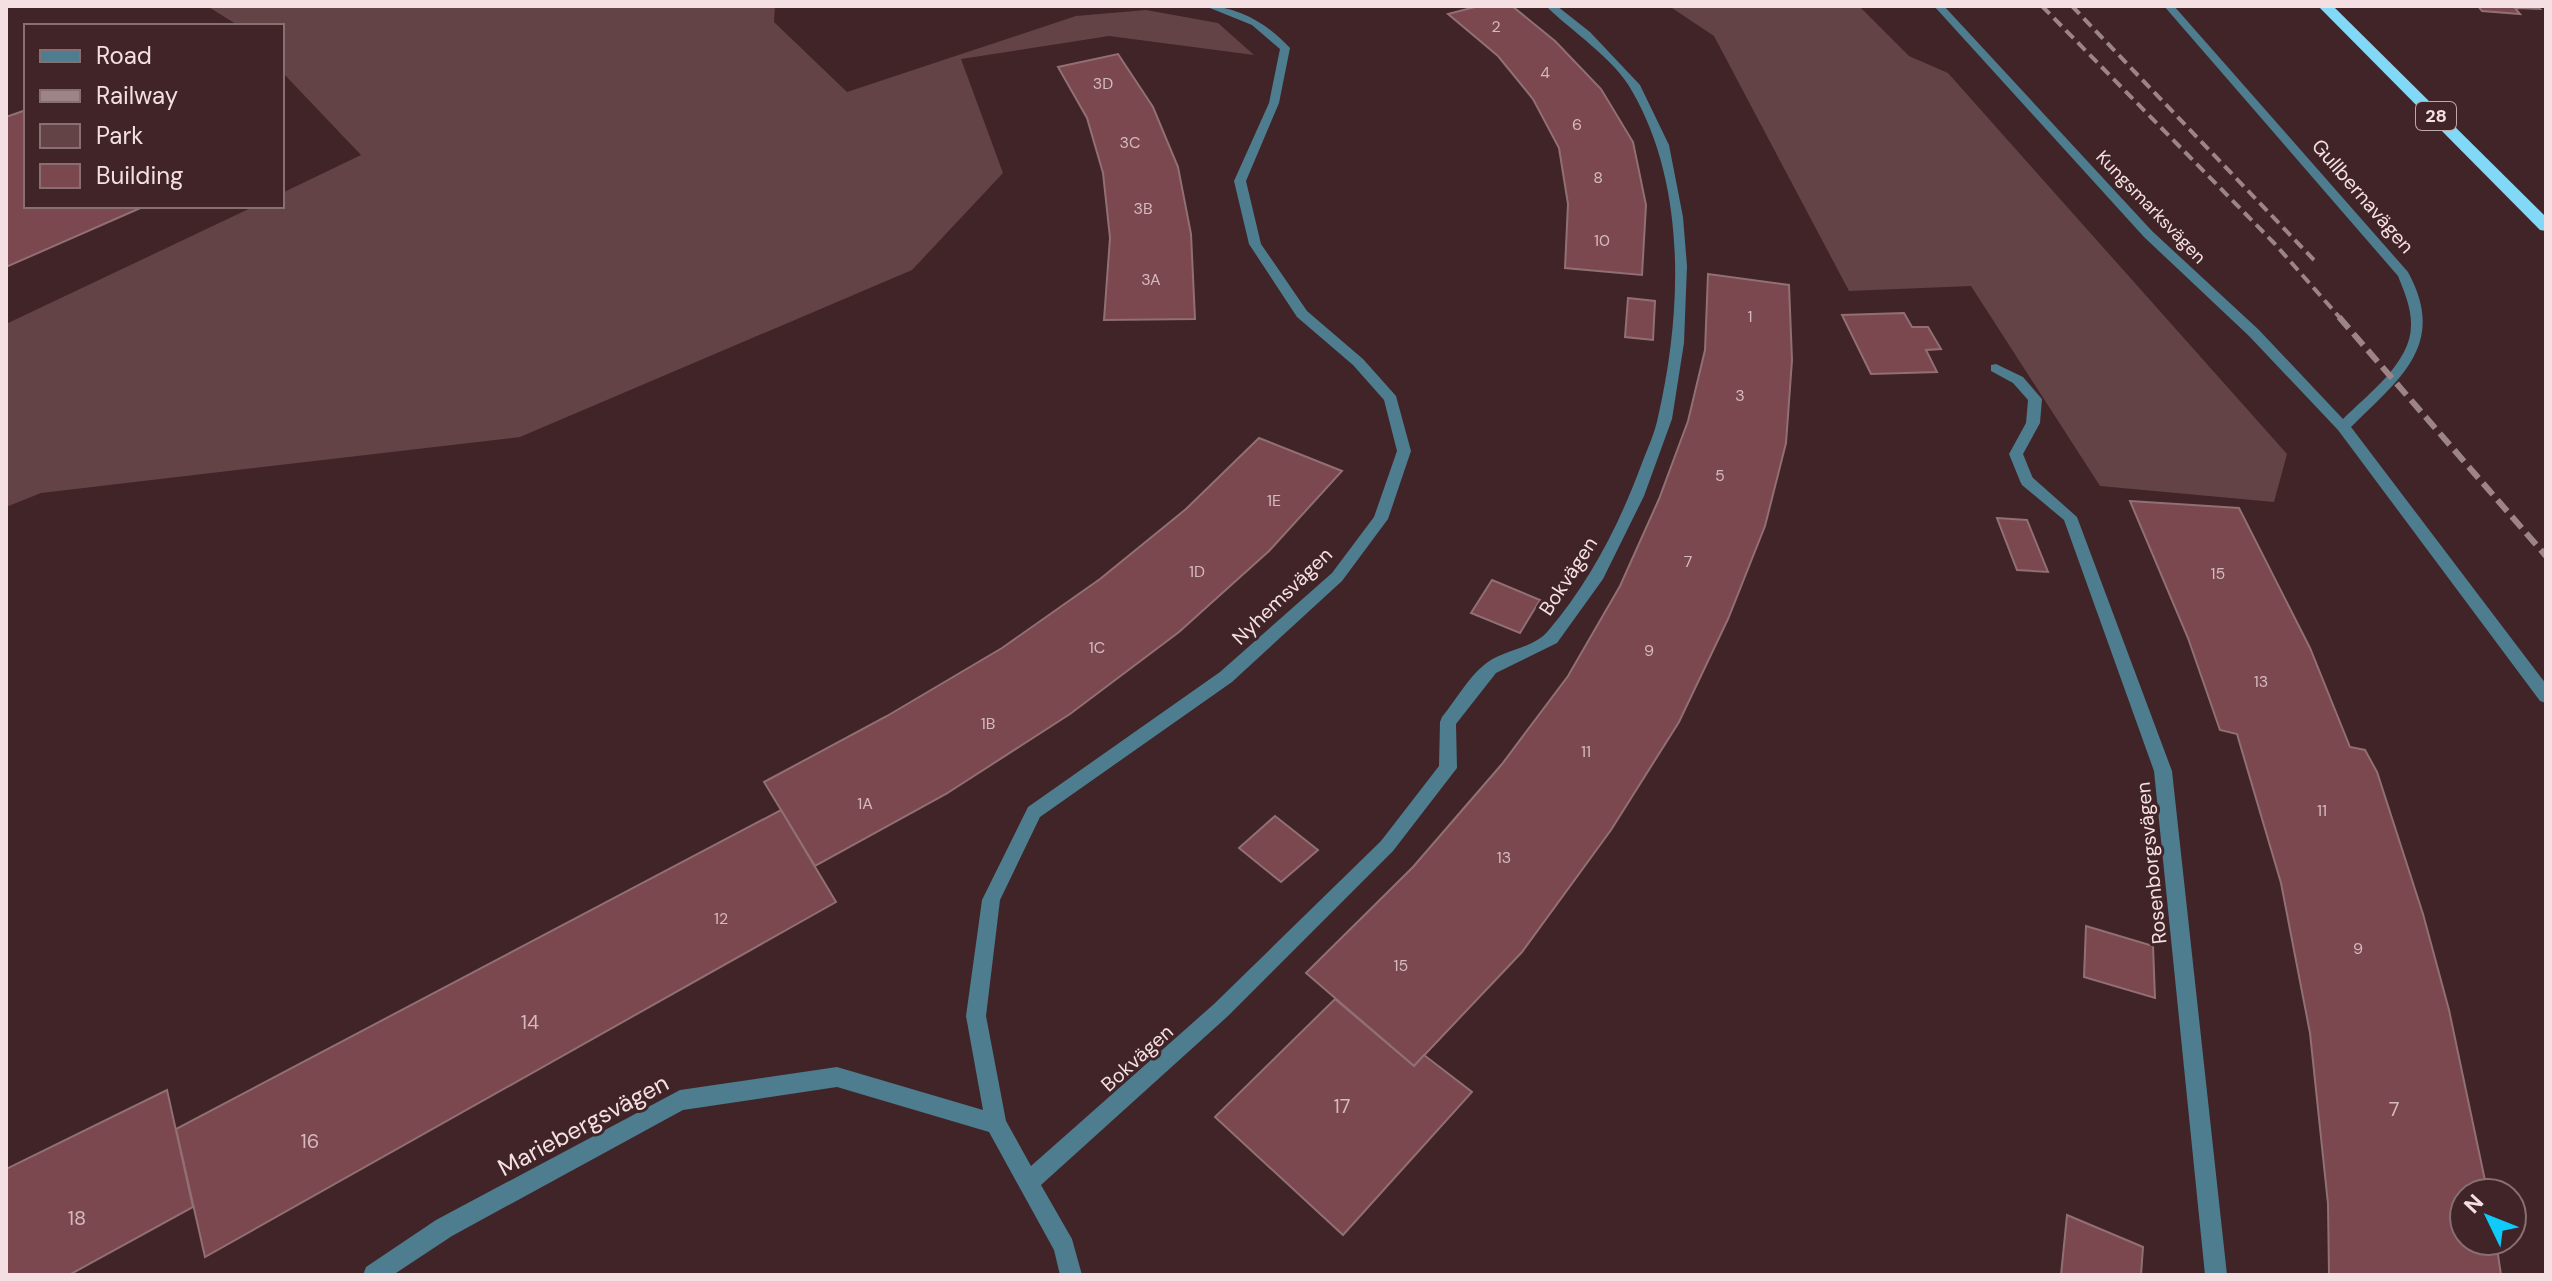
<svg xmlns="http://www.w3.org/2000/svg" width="2552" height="1281" font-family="'DM Sans',sans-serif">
<rect width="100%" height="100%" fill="#402427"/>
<g fill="#634346">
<polygon points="207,6 775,6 774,22 847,92 1076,16 1146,10 1218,23 1254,55 1109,36 961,59 1003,173 912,270 520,437 41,493 6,507 6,324 255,206 282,206 282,193 361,155 282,72 282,26 239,26"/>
<polygon points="1669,6 1859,6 1909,56 1948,73 2287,454 2274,502 2100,486 1971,286 1849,291 1714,36"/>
</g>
<g fill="#7a484e" stroke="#916f72" stroke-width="2">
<polygon points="1479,6 1512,6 1555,41 1601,89 1633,142 1646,205 1642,275 1565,268 1568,204 1559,148 1533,99 1498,56 1448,14"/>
<polygon points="2478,6 2537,6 2540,9 2515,8 2520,14 2482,11"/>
<polygon points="1118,54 1153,107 1178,167 1191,234 1195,319 1104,320 1110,238 1103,173 1087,118 1058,67"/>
<polygon points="26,110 26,206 145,206 6,267 6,117"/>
<polygon points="1708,274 1789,285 1792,360 1786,443 1765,526 1728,619 1679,722 1611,830 1522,952 1414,1066 1306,973 1413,867 1502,764 1568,676 1620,586 1659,499 1688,421 1705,350"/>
<polygon points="1628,298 1655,301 1653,340 1625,337"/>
<polygon points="1904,313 1912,327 1928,327 1941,349 1926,350 1937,372 1871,374 1842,315"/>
<polygon points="1259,438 1342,471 1269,551 1179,632 1070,714 946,794 815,866 764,782 887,716 1002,648 1100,579 1186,509"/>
<polygon points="2130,501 2239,508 2310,648 2350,747 2365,750 2377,772 2423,914 2449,1010 2487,1190 2488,1193 2464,1193 2464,1241 2496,1241 2501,1275 2329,1275 2328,1204 2310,1033 2281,883 2237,734 2220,730 2188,638"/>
<polygon points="1997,518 2027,520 2048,572 2017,570"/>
<polygon points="1492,580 1540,600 1520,633 1471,613"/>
<polygon points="781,810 836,902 205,1257 176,1129"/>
<polygon points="1275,816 1318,850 1281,882 1239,848"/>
<polygon points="2086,926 2153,946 2155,998 2084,977"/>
<polygon points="1335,999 1414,1066 1424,1055 1472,1092 1343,1235 1215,1117"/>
<polygon points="167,1090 193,1207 69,1275 6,1275 6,1169"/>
<polygon points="2067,1215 2143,1247 2141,1275 2061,1275"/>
</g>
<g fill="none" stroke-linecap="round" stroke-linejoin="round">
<polygon fill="#4d7d8e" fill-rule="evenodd" points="1996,364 2023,377 2042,399 2040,423 2023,454 2034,481 2027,486 2020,481 2009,454 2026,423 2028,400 2013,383 1991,371 1991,365"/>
<g fill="#4d7d8e" fill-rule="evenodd">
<path d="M 1205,6 C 1238,6 1268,24 1290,48 L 1279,103 L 1246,181 L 1261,244 L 1307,311 L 1363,359 L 1396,396 L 1411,451 L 1388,519 L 1342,581 L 1232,682 L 1040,817 L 1000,900 L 986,1016 L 1006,1121 L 1031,1166 L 1214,1004 L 1381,841 L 1439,766 L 1440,722 L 1442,717 C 1455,701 1468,678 1484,665 C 1501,650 1533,649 1548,631 C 1590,582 1620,523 1642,463 C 1648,448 1655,432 1658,417 C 1682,313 1687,186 1632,91 C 1615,59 1571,31 1546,6 L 1557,6 L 1590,32 L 1640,85 L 1669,145 L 1683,217 L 1687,266 L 1684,343 L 1672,419 L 1644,496 L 1603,579 L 1557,643 L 1496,673 L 1456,724 L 1457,768 L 1393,851 L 1228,1016 L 1041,1185 L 1072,1239 L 1082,1275 L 1060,1275 L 1054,1250 L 989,1132 L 837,1087 L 683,1110 L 452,1236 L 393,1275 L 363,1275 L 366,1267 L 436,1220 L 680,1090 L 837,1067 L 983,1110 L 966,1016 L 982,900 L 1028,807 L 1220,672 L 1332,573 L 1374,517 L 1397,451 L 1384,400 L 1353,365 L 1297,317 L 1249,244 L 1234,181 L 1269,103 L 1280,49 L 1252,25 Z"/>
<polygon points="2027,476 2032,477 2077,517 2172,771 2227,1275 2205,1275 2154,771 2064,520 2022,485 2020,481 2022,477"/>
</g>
<path fill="#4d7d8e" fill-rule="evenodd" d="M 1934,6 L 1944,6 L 2152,231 L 2259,330 L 2343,419 C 2368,394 2412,362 2411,324 C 2411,307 2404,291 2398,276 L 2164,6 L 2174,6 L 2408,272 C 2448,345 2399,379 2351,427 L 2546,684 L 2546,703 L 2540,701 L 2338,430 L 2249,336 L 2144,237 Z"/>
<polygon fill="#81d8f7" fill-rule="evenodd" points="2318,6 2333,6 2546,217 2546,231 2540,230"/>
<g stroke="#9d8587" stroke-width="4" stroke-dasharray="11 6" stroke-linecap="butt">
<polyline points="2042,6 2275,244 2341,319"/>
<polyline points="2072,6 2314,260"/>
</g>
<polyline stroke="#9d8587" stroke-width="6" stroke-dasharray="15 7" stroke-linecap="butt" points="2339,317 2546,556"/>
</g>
<g text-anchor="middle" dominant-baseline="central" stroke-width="6" stroke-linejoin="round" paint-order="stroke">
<g font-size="16" fill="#d6babd">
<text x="1496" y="26">2</text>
<text x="1545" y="72">4</text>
<text x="1103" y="83">3D</text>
<text x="1577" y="124">6</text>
<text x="1130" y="142">3C</text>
<text x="1598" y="177">8</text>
<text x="1143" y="208">3B</text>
<text x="1602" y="240">10</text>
<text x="1151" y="279">3A</text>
<text x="1750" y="316">1</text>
<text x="1740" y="395">3</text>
<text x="1720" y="475">5</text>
<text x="1274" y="500">1E</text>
<text x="1688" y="561">7</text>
<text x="1197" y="571">1D</text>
<text x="2218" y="573">15</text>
<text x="1097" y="647">1C</text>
<text x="1649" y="650">9</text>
<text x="2261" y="681">13</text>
<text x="988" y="723">1B</text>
<text x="1586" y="751">11</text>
<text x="865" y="803">1A</text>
<text x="2322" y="810">11</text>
<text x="1504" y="857">13</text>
<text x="721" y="918">12</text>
<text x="2358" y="948">9</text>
<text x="1401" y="965">15</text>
</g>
<rect fill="#402427" stroke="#bea8aa" stroke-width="2" x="2416" y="102" width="40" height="28" rx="6"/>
<g font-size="18" font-weight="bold" fill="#f4e0e2">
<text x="2436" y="116">28</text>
</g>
<g font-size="18" fill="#f4e0e2" stroke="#402427">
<text transform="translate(2151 207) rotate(46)">Kungsmarksvägen</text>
</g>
<g font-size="20" fill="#f4e0e2" stroke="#402427">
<text transform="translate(2363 196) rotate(49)">Gullbernavägen</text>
<text transform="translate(1568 576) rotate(-57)">Bokvägen</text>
<text transform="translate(1282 596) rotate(-44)">Nyhemsvägen</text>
<text transform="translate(2151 863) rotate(-96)">Rosenborgsvägen</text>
<text transform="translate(1137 1058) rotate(-42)">Bokvägen</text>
</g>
<g font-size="20" fill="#d6babd">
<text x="530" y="1022">14</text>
<text x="1342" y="1106">17</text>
<text x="2394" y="1109">7</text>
<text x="310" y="1141">16</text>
<text x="77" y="1218">18</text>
</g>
<g font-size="24" fill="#f4e0e2" stroke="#402427">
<text transform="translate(583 1125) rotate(-28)">Mariebergsvägen</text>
</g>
</g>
<rect width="2552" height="1281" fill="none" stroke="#f4e0e2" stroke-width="16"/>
<rect x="24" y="24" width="260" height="184" fill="#402427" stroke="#886f72" stroke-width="2"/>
<rect x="40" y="50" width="40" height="12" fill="#4d7d8e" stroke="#886f72" stroke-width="2"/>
<text x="96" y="64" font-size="24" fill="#f4e0e2">Road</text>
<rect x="40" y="90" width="40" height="12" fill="#9d8587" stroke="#886f72" stroke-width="2"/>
<text x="96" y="104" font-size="24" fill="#f4e0e2">Railway</text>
<rect x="40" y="124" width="40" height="24" fill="#634346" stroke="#886f72" stroke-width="2"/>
<text x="96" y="144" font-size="24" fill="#f4e0e2">Park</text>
<rect x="40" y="164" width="40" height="24" fill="#7a484e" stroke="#886f72" stroke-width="2"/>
<text x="96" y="184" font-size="24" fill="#f4e0e2">Building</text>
<g transform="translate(2488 1217) rotate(313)"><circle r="38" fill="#402427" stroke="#886f72" stroke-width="2"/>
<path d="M0-6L14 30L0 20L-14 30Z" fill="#10cafa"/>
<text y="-12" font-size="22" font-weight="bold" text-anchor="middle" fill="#f4e0e2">N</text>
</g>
</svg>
